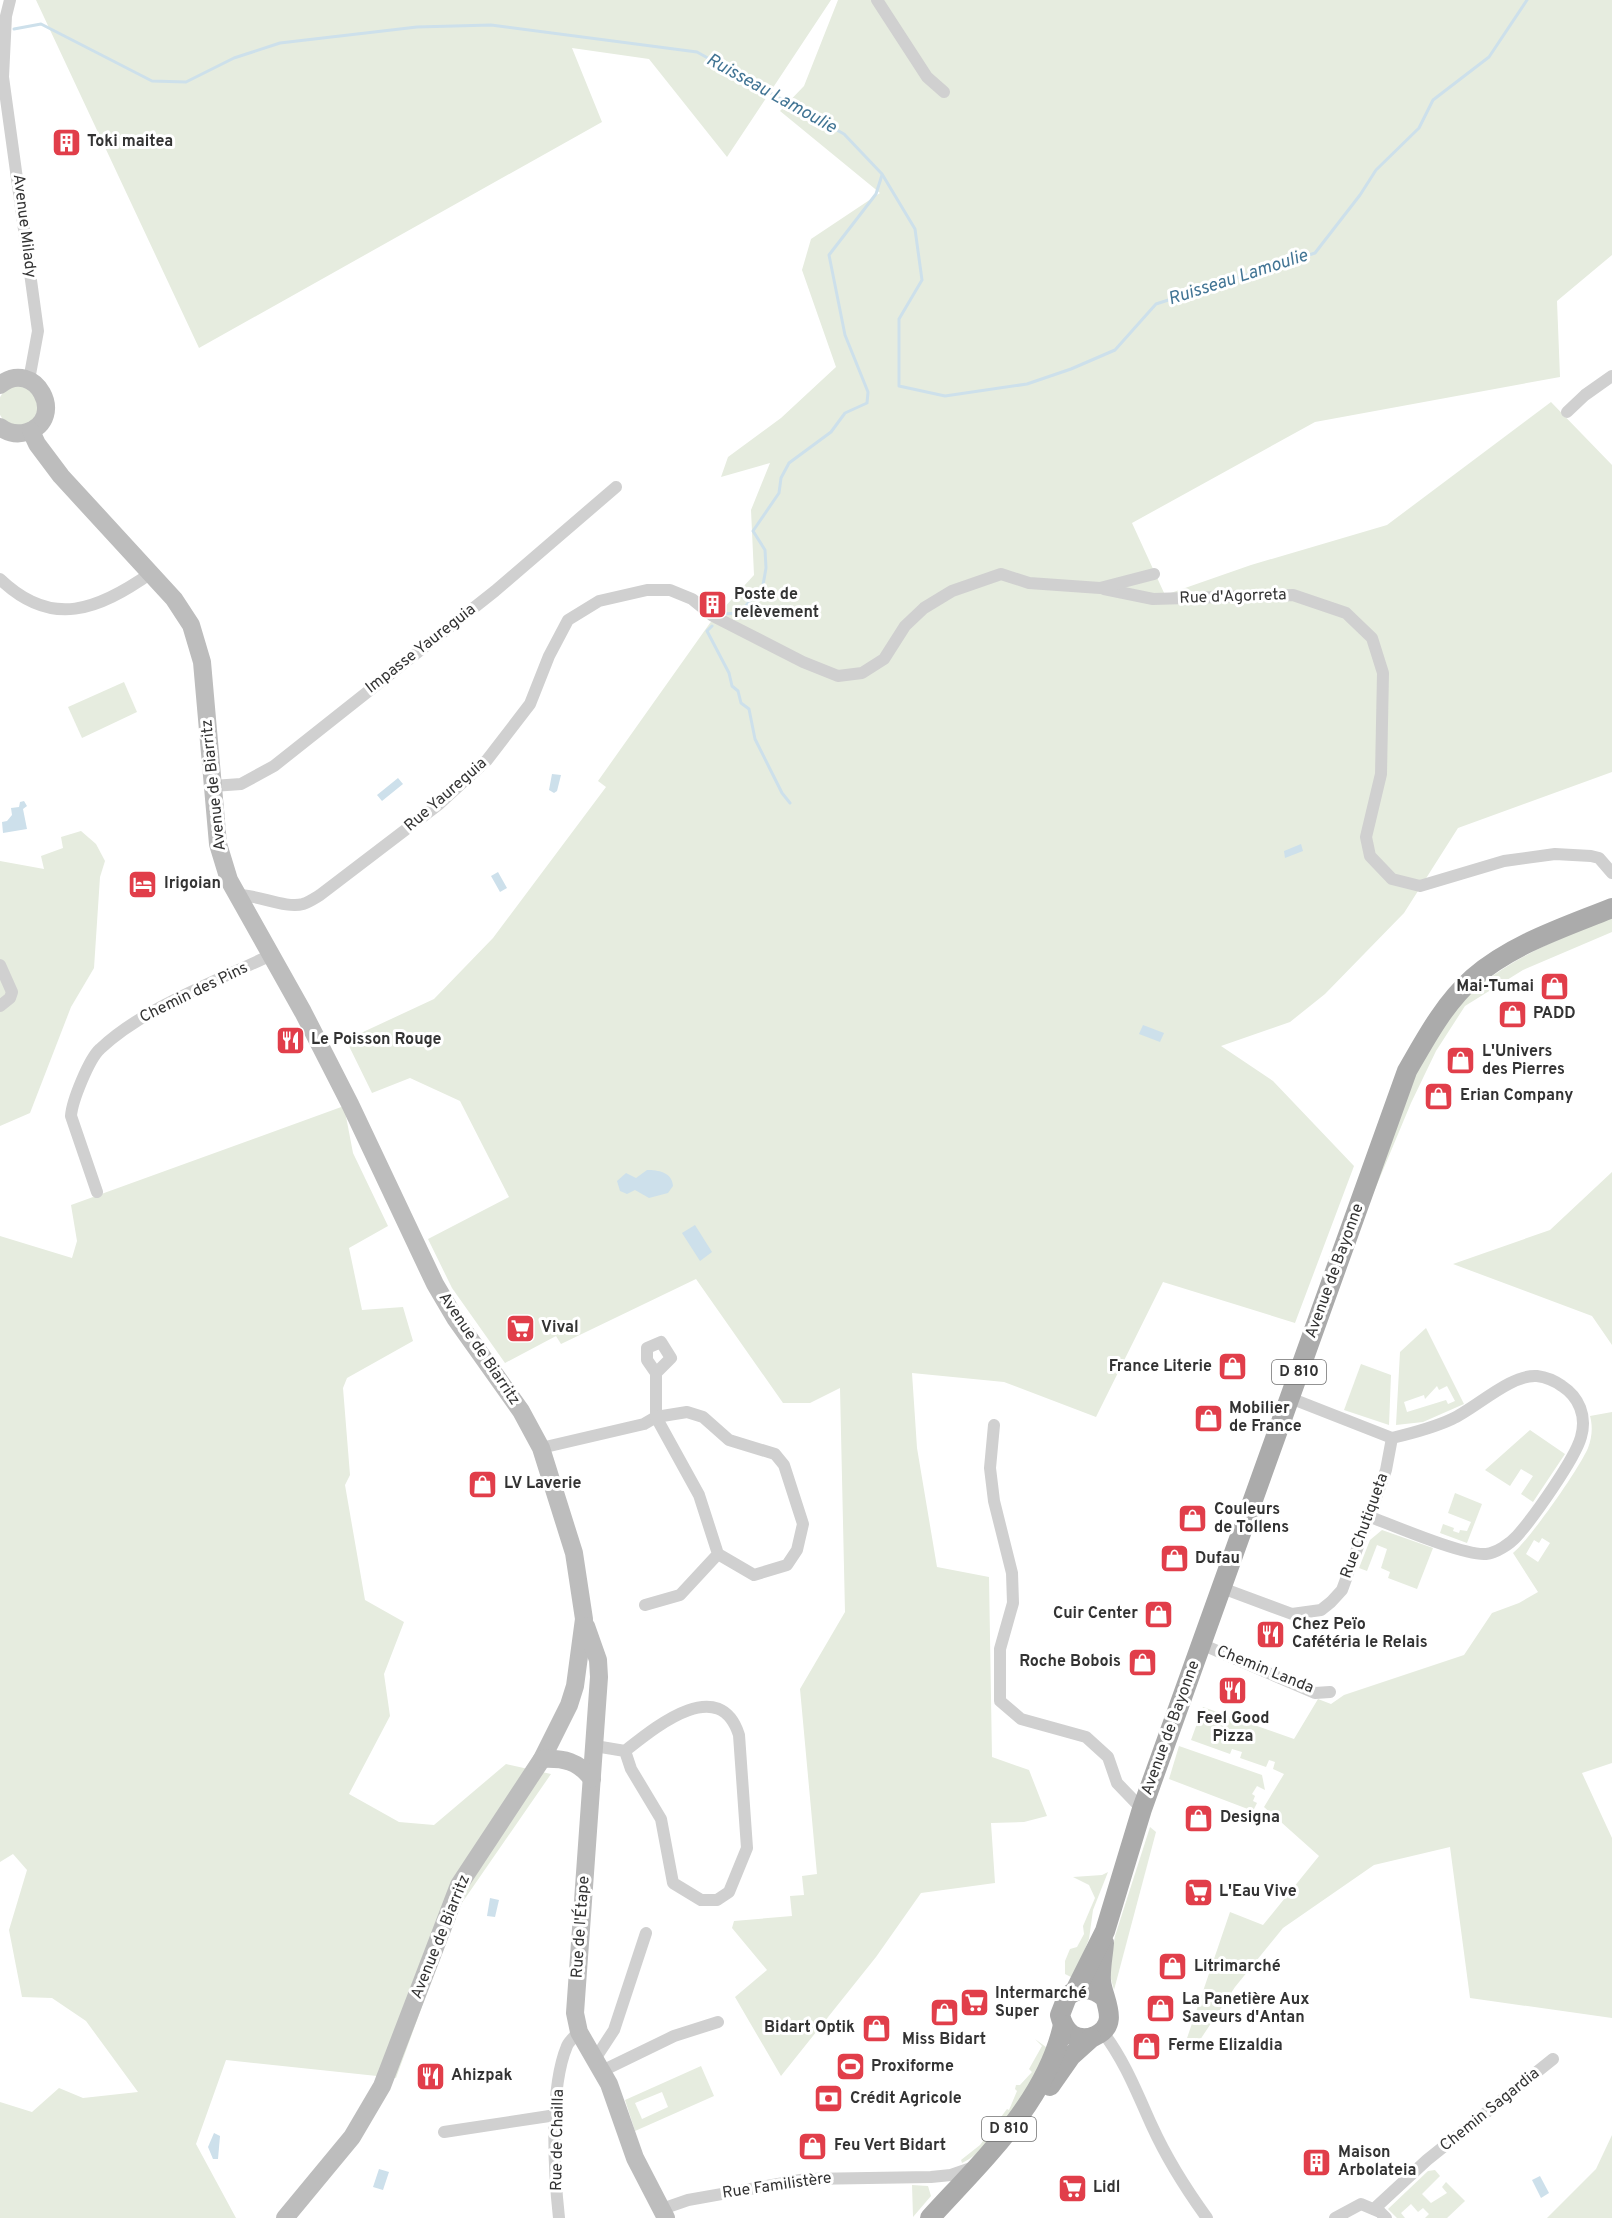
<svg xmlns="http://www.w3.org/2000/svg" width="1612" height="2218" font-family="Overpass,sans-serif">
<rect width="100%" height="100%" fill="#fff"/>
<g fill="#e6ecdf" fill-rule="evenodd">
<polygon points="36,0 831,0 727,157 649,59 572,48 602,122 199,348"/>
<polygon points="838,0 1612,0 1612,255 1557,301 1560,377 1315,422 1132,523 1165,595 1251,565 1387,525 1551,402 1612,465 1612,772 1458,828 1404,913 1325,994 1290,1022 1221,1046 1273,1081 1354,1166 1295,1323 1163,1282 1096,1417 1004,1382 912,1373 917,1448 937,1567 989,1577 992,1757 1029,1770 1047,1816 1024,1822 991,1823 995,1883 921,1893 876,1957 781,2076 735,1997 767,1970 732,1928 734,1921 792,1916 790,1896 804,1895 802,1876 817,1874 800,1689 845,1612 840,1388 810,1403 783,1403 696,1279 561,1344 556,1336 505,1363 452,1288 428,1239 509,1197 460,1101 410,1078 372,1093 346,1040 434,999 493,938 606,787 598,781 710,623 754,575 751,510 770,463 721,477 728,457 781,418 836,367 802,270 811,239 880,193 780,111 804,86"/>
<circle cx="18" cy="406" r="20"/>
<polygon points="124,682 137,712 82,738 68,707"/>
<polygon points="81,831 96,844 105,861 100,877 94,968 71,1007 30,1113 0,1126 0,861 44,869 41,856 63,848 61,837"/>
<path d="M 1612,917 L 1612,932 L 1523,970 L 1465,1006 L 1436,1051 L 1411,1103 L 1368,1206 C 1395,1130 1415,1035 1483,983 C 1522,953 1567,935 1612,917 Z"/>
<polygon points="344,1106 353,1153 388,1226 349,1248 362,1310 403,1307 413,1341 347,1378 343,1388 350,1475 345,1485 365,1600 404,1622 384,1674 390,1716 349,1794 399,1822 434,1825 506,1764 551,1774 457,1910 396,2078 226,2060 196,2144 236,2218 0,2218 0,2102 32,2112 59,2088 83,2098 138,2092 86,2021 52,1998 22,1997 9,1930 27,1870 13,1854 0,1862 0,1236 72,1258 77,1241 71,1205"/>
<polygon points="1612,1172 1612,1345 1592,1316 1453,1264 1550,1230"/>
<path d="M 1426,1328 L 1464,1404 L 1423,1422 L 1396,1425 L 1400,1352 ZM 1437,1386 L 1439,1390 L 1447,1386 L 1455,1401 L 1448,1404 L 1446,1400 L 1407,1412 L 1404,1402 L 1424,1395 L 1425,1399 Z"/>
<polygon points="1361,1364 1391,1375 1389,1425 1344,1410"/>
<path d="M 1612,1412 L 1612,1763 L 1582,1773 L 1612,1838 L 1612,2018 L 1470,1998 L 1450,1847 L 1374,1865 L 1283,1928 L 1235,1987 L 1196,2046 L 1185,2044 L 1230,1912 L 1263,1925 L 1319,1856 L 1264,1807 L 1284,1774 L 1273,1769 L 1275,1762 L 1269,1760 L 1266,1767 L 1240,1758 L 1242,1752 L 1232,1749 L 1230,1754 L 1191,1740 L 1203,1707 L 1294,1739 L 1318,1699 L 1331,1704 L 1344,1695 L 1464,1655 L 1492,1613 L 1519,1603 L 1538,1592 L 1513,1553 C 1530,1539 1579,1469 1588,1448 C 1592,1437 1593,1427 1590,1416 ZM 1542,1538 L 1550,1543 L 1538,1562 L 1526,1554 L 1534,1540 L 1539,1543 Z"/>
<polygon points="1530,1430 1565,1454 1533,1502 1521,1494 1533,1476 1521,1469 1510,1486 1485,1470"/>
<polygon points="1455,1493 1482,1504 1467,1543 1440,1533 1443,1524 1454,1528 1453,1531 1459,1533 1460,1530 1467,1531 1471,1522 1448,1513"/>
<polygon points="1382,1530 1433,1548 1417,1589 1388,1578 1390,1572 1381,1568 1387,1549 1377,1545 1367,1571 1359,1568 1370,1540"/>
<polygon points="1179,1746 1262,1775 1265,1790 1257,1786 1252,1794 1255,1796 1253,1801 1257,1803 1253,1811 1169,1779"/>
<polygon points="1150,1827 1156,1832 1114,1990 1109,1972 1115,1936"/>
<polygon points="1108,1872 1093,1910 1089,1939 1074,1976 1071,1977 1065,1974 1065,1961 1070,1949 1077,1947 1084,1934 1083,1926 1095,1898 1089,1885 1073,1877 1102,1875"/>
<path d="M 1035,2039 L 1050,2050 C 1034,2082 994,2149 962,2163 L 961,2160 L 980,2145 L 1007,2109 L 1009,2110 L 1017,2091 L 1015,2089 L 1016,2085 L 1020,2085 L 1032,2072 L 1029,2069 L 1042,2046 Z"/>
<path d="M 701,2066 L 714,2096 L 635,2131 L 625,2100 ZM 662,2092 L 668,2107 L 642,2119 L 635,2103 Z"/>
<polygon points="1612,2135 1612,2218 1547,2218 1596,2169"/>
<polygon points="1435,2170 1440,2176 1422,2194 1431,2203 1447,2193 1442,2187 1446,2182 1465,2201 1447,2218 1425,2218 1429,2214 1423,2208 1418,2212 1411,2204 1401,2213 1405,2218 1397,2218 1388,2209 1428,2171"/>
<polygon points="912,2185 928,2186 931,2196 913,2217"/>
</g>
<g fill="#cde0eb">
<polygon points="552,774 561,775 557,791 554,793 549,790"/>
<polygon points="398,778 403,784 382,801 377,795"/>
<polygon points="20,802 24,801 27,806 23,809 27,829 3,833 2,822 7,821 12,815 11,808 19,807"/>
<polygon points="1301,844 1303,851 1285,858 1284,851"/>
<polygon points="498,872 507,888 500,892 491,876"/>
<polygon points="1143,1025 1164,1033 1160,1042 1139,1034"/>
<path d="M 647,1170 C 658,1170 672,1172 673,1186 L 668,1193 L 649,1198 L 635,1190 L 627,1194 L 620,1191 L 617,1181 L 626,1173 L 636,1178 Z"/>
<polygon points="695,1225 712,1252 700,1261 682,1233"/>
<polygon points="490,1898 499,1900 495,1917 487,1916"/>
<polygon points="214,2133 220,2136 218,2159 213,2159 208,2147"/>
<polygon points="379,2169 389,2172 383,2190 373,2187"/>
<polygon points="1540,2176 1549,2193 1541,2198 1532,2180"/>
</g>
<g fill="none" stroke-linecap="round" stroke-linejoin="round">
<g stroke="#cde0eb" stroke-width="3">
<polyline points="14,29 41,24 152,81 186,82 234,58 280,43 417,27 491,25 697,52 844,134 882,174 915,229 922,280 899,319 899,386 945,396 1027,384 1071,369 1115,350 1156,304 1315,253 1360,195 1376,170 1419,128 1433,100 1489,57 1527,0"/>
<polyline points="721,614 740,613 763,585 766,568 765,550 753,531 779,493 781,478 789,463 831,432 845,413 867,403 868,392 845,335 829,255 876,194 882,175"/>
<polyline points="712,626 707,631 729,673 732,686 738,691 741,703 749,709 755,739 782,793 790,803"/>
</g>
<g stroke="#d0d0d0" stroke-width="12">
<polyline points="10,0 6,16 3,77 38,331 29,380"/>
<polyline points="877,0 927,77 944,92"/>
<polyline points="1567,412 1585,395 1612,376"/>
<path d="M 0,579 C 52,629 98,610 151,573"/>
<polyline points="1104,589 1153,599 1293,595 1346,613 1372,638 1383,673 1381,774 1366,837 1370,856 1392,879 1420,886 1504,861 1555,854 1591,856 1599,858 1612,873"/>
<polyline points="213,786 241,784 274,766 495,591 616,487"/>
<path d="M 236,895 C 257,894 285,909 303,904 C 309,902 315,898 320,895 L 438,805 L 487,760 L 530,704 L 549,656 L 568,620 L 599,601 L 647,590 L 670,590 L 692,599 L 713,616 L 803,662 L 838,676 L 862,673 L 884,659 L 905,626 L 924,608 L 952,591 L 1001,574 L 1029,583 L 1100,588 L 1154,574"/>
<polyline points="0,965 12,992 10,998 0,1006"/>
<path d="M 97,1192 L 71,1116 C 72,1101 89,1059 100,1049 C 143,1008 217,981 271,955"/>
<polyline points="994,1425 990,1468 994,1501 1012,1573 1013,1603 1000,1649 1000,1701 1021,1719 1086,1737 1108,1757 1117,1783 1142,1809"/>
<polyline points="541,1448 644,1424 656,1417 656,1373 671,1358 661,1342 647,1348 647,1360 656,1373"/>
<path d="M 1368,1516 C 1392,1525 1464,1556 1486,1554 C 1496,1553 1510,1544 1517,1536 C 1533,1518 1575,1459 1581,1437 C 1587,1416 1579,1397 1562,1386 C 1555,1381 1545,1377 1537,1376 C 1511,1374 1476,1408 1452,1419 C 1433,1428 1413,1433 1392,1438"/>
<polyline points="1222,1588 1292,1614 1321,1610 1331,1602 1342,1590 1386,1470 1392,1438 1290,1398"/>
<polyline points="645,1605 680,1595 718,1554 699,1495 656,1417 687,1412 703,1417 729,1440 775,1454 784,1465 803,1524 797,1550 787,1565 754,1575 718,1554"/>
<polyline points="1201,1644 1315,1693 1330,1692"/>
<path d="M 595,1746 L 625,1751 L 631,1769 L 661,1819 L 673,1883 L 701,1900 L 717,1900 L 729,1892 L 747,1848 L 739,1735 C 719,1673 653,1729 625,1751"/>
<path d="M 1102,2031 C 1125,2061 1137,2093 1152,2126 C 1167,2159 1186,2189 1207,2218"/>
<polyline points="595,2059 614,2030 646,1933"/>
<polyline points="602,2071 674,2036 718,2022"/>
<polyline points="444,2132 556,2115"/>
<polyline points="662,2209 688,2200 806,2179 931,2177 951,2175 974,2167"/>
<polyline points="1374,2209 1427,2160 1553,2059"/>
<path d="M 559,2218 C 554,2172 549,2089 567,2046 C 569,2041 575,2036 579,2032"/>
<polyline points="1335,2218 1361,2204 1380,2212 1386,2218"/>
</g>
<g stroke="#bdbdbd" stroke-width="18">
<path d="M 0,385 C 35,357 68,419 27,432 C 17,435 8,433 0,427"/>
<polyline points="31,431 37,444 61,476 174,599 191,625 202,662 218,844 229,880 303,1012 350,1104 435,1284 455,1318 521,1411 541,1448 574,1553 584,1619 575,1686 569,1705 542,1759 459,1885 382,2086 352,2137 285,2218"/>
<polyline points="586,1626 598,1660 599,1677 575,2013 579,2032 609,2084 635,2158 666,2218"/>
<path d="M 542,1759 C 564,1758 578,1761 592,1779"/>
</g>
<g stroke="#ababab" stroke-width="20">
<path d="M 1104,1943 C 1103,1956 1100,1969 1101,1981 C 1103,2000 1121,2024 1095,2036 C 1088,2039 1079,2039 1072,2035 C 1065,2030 1062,2023 1060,2015 L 1067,1997 C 1079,1986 1092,1987 1104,1997"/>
<path d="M 1075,1991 L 1105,1931 L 1142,1809 L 1407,1071 C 1426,1038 1444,1004 1473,978 C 1512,944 1565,927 1612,908"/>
<polyline points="1050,2086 1071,2056 1091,2038"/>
<path d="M 930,2218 C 982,2161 1046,2102 1063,2025"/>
</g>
</g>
<defs>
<symbol id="building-square" viewBox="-11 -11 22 22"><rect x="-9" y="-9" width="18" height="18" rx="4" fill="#e13e4a" stroke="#fff"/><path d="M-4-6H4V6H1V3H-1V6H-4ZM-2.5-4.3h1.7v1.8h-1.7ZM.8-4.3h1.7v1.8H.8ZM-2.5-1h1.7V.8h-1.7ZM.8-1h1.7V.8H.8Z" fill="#fff"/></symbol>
<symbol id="hotel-square" viewBox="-11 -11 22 22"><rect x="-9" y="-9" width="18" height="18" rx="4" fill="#e13e4a" stroke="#fff"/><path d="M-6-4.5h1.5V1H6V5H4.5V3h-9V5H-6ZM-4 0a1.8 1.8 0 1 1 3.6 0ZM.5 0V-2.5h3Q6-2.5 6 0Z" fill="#fff"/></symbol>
<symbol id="shop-square" viewBox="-11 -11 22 22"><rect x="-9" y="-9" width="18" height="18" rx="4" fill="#e13e4a" stroke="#fff"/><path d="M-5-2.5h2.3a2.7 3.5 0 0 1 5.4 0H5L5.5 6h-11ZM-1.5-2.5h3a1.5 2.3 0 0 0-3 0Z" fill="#fff"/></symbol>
<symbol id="restaurant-square" viewBox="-11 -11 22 22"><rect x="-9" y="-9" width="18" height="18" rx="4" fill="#e13e4a" stroke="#fff"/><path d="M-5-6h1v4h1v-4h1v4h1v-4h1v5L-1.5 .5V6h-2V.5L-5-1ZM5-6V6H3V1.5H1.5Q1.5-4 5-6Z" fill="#fff"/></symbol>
<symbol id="supermarket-square" viewBox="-11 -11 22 22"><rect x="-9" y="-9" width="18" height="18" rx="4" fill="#e13e4a" stroke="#fff"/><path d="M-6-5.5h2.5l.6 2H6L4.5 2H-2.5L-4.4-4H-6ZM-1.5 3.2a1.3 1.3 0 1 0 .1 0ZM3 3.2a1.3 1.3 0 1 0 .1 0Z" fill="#fff"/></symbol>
<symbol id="stadium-square" viewBox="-11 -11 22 22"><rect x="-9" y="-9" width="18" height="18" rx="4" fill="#e13e4a" stroke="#fff"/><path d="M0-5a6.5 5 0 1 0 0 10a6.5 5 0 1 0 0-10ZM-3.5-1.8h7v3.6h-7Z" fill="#fff"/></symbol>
<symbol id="bank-square" viewBox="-11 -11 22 22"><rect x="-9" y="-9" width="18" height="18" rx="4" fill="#e13e4a" stroke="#fff"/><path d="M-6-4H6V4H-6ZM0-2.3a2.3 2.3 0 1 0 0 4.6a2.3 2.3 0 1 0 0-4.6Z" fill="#fff"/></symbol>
</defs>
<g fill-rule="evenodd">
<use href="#building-square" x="50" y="126" width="33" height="33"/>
<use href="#building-square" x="696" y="588" width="33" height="33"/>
<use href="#hotel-square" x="126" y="868" width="33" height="33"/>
<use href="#shop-square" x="1538" y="970" width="33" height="33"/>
<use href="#shop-square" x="1496" y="998" width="33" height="33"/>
<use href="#restaurant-square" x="274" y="1024" width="33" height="33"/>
<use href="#shop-square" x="1444" y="1044" width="33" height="33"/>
<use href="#shop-square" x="1422" y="1080" width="33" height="33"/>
<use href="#supermarket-square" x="504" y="1312" width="33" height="33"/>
<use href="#shop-square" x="1216" y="1350" width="33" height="33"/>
<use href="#shop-square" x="1192" y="1402" width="33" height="33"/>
<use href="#shop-square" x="466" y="1468" width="33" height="33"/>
<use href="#shop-square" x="1176" y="1502" width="33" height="33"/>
<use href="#shop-square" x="1158" y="1542" width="33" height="33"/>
<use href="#shop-square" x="1142" y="1598" width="33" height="33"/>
<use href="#restaurant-square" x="1254" y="1618" width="33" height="33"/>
<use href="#shop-square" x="1126" y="1646" width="33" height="33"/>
<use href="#restaurant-square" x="1216" y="1674" width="33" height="33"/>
<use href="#shop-square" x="1182" y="1802" width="33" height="33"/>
<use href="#supermarket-square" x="1182" y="1876" width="33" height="33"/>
<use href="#shop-square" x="1156" y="1950" width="33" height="33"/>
<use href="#supermarket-square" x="958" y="1986" width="33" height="33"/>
<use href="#shop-square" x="1144" y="1992" width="33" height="33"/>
<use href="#shop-square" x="928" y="1996" width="33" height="33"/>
<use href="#shop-square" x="860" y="2012" width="33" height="33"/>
<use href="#shop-square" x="1130" y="2030" width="33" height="33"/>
<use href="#stadium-square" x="834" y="2050" width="33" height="33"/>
<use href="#restaurant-square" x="414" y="2060" width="33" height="33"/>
<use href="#bank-square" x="812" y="2082" width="33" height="33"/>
<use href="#shop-square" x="796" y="2130" width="33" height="33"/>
<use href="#building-square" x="1300" y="2146" width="33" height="33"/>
<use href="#supermarket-square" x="1056" y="2172" width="33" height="33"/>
</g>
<g text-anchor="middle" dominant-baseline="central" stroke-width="6" stroke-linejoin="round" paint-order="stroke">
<g fill="#fff" stroke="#707070" stroke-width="1.5">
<rect x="1272" y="1360" width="54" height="24" rx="4.5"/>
<rect x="982" y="2117" width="54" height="24" rx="4.5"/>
</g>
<g font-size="15" font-weight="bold" fill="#333">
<text x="1299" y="1372">D 810</text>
<text x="1009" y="2129">D 810</text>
</g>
<g font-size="16" font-weight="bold" fill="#333" stroke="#fff" text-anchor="start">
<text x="87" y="142">Toki maitea</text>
<text x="734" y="595">Poste de<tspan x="734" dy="18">relèvement</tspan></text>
<text x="164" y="884">Irigoian</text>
<text x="1534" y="987" text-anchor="end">Mai-Tumai</text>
<text x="1533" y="1014">PADD</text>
<text x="311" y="1040">Le Poisson Rouge</text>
<text x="1482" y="1052">L'Univers<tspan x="1482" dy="18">des Pierres</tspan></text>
<text x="1460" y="1096">Erian Company</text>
<text x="541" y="1328">Vival</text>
<text x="1212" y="1367" text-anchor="end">France Literie</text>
<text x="1229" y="1409">Mobilier<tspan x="1229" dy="18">de France</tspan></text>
<text x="504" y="1484">LV Laverie</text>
<text x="1214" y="1510">Couleurs<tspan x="1214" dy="18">de Tollens</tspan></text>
<text x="1195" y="1559">Dufau</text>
<text x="1138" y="1614" text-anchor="end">Cuir Center</text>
<text x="1292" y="1625">Chez Peïo<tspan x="1292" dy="18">Cafétéria le Relais</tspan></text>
<text x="1121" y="1662" text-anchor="end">Roche Bobois</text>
<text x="1233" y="1719" text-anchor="middle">Feel Good<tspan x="1233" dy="18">Pizza</tspan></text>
<text x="1220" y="1818">Designa</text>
<text x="1219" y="1892">L'Eau Vive</text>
<text x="1194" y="1967">Litrimarché</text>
<text x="995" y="1994">Intermarché<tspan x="995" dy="18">Super</tspan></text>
<text x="1182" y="2000">La Panetière Aux<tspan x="1182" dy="18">Saveurs d'Antan</tspan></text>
<text x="855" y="2028" text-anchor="end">Bidart Optik</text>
<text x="944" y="2040" text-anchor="middle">Miss Bidart</text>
<text x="1168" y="2046">Ferme Elizaldia</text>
<text x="871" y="2067">Proxiforme</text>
<text x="451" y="2076">Ahizpak</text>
<text x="850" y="2099">Crédit Agricole</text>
<text x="834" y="2146">Feu Vert Bidart</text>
<text x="1338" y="2153">Maison<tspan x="1338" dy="18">Arbolateia</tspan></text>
<text x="1093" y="2188">Lidl</text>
</g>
<g font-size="16" fill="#333" stroke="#fff">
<text transform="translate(24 226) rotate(83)">Avenue Milady</text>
<text transform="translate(1233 597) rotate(-2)">Rue d'Agorreta</text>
<text transform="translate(421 649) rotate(-38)">Impasse Yaureguia</text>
<text transform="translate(214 785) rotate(-96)">Avenue de Biarritz</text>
<text transform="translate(446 795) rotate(-41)">Rue Yaureguia</text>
<text transform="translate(194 993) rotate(-26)">Chemin des Pins</text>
<text transform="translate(1335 1271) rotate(-70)">Avenue de Bayonne</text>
<text transform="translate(479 1349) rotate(56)">Avenue de Biarritz</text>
<text transform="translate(1365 1526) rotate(-70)">Rue Chutiqueta</text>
<text transform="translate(1265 1670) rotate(22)">Chemin Landa</text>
<text transform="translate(1171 1728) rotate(-70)">Avenue de Bayonne</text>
<text transform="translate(581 1927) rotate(-86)">Rue de l'Étape</text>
<text transform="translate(441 1937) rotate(-68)">Avenue de Biarritz</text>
<text transform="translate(1490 2110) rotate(-39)">Chemin Sagardia</text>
<text transform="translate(558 2140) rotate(-89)">Rue de Chailla</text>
<text transform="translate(777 2186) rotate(-8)">Rue Familistère</text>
</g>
<g font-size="18" font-style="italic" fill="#417494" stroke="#fff">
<text transform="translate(771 94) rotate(29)">Ruisseau Lamoulie</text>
<text transform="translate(1238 278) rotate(-18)">Ruisseau Lamoulie</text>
</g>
</g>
</svg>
